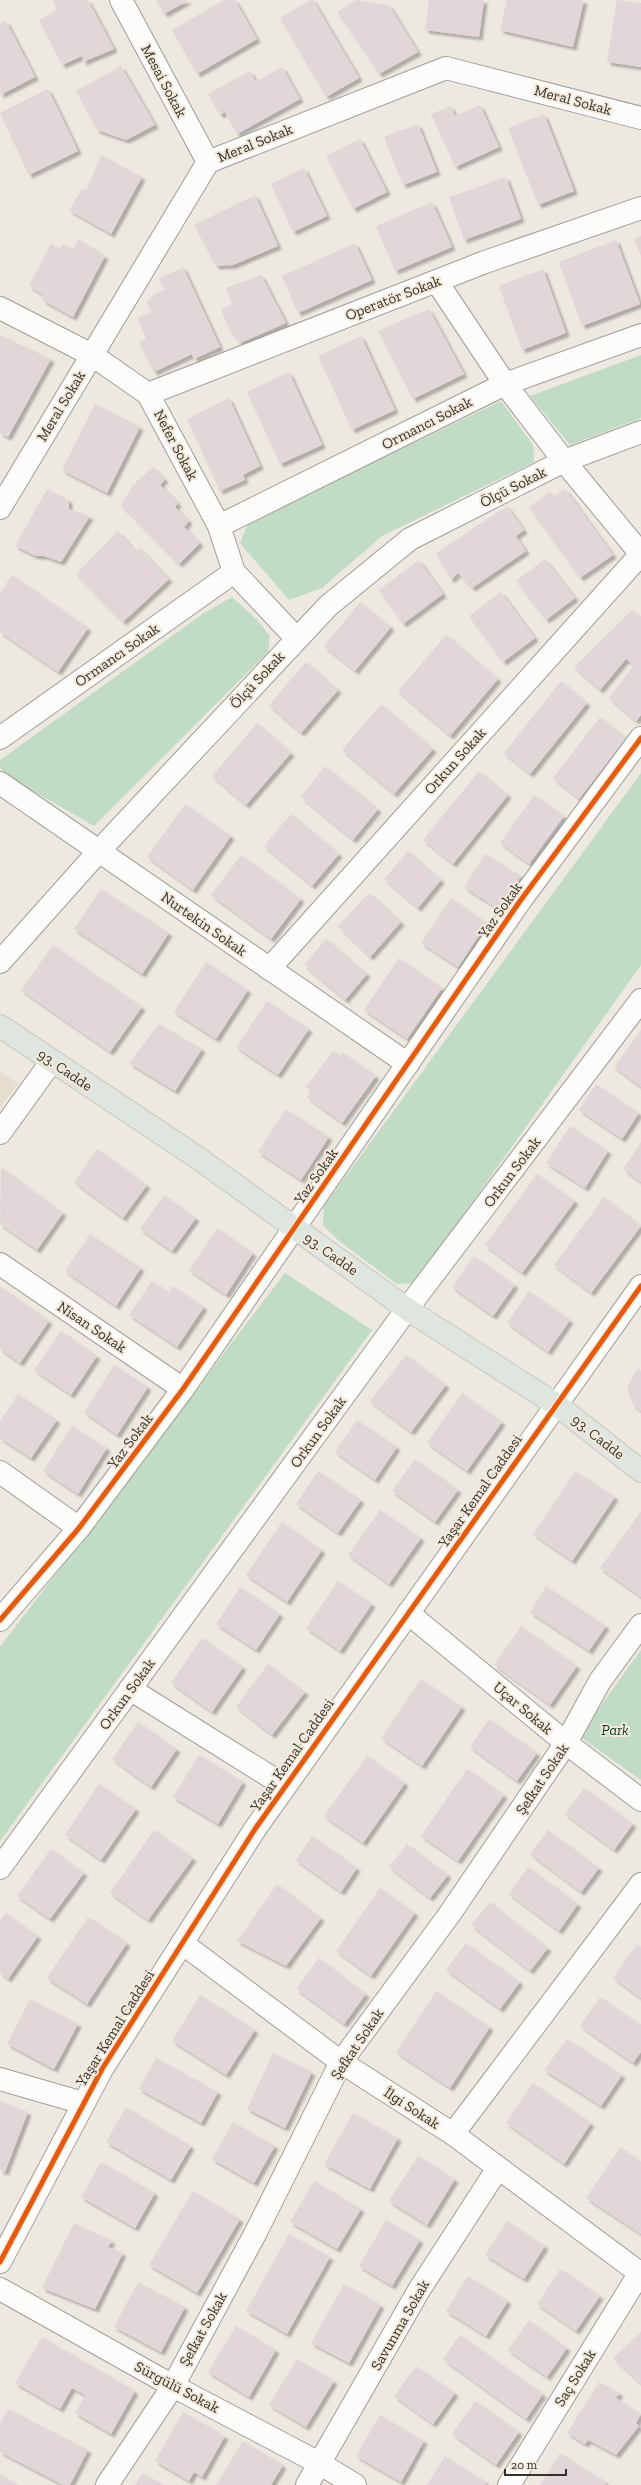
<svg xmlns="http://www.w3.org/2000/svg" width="641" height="2485" font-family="'Zilla Slab',serif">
<defs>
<filter id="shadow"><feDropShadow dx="3.5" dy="3.5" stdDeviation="1" flood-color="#0004"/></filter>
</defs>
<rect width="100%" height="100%" fill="#ede8e0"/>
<polygon fill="#e6ddce" points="0,1072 18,1084 0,1108"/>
<g fill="#c1dcc4">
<polygon points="641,355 641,418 570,445 530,396"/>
<polygon points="501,401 533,445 534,462 382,536 322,588 289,600 240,543 248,523"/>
<polygon points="232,597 256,619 270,636 268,652 94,826 5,775 0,767 0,760 204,613"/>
<polygon points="641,773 641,965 415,1283 397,1284 339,1241 323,1225 324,1206"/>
<polygon points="285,1273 372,1330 0,1841 0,1647"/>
<polygon points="641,1650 641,1780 579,1736"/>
</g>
<g fill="#e2d6d8" filter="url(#shadow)">
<polygon points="53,0 88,0 114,49 83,62 82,56 62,65 39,20 57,10"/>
<polygon points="156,0 189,0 164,14"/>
<polygon points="224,0 235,0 257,39 197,74 172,30"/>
<polygon points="310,0 313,0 359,78 326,97 280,18"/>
<polygon points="356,0 389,5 418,52 379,74 337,12"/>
<polygon points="429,0 484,0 479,37 425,30"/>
<polygon points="507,0 584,0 573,47 500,30"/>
<polygon points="617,0 641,3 641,67 607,62"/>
<polygon points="6,21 35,77 0,95 0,24"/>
<polygon points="121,66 155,125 126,140 97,130 76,91"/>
<polygon points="282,67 300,99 237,134 225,112 220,115 208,94 250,71 256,82"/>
<polygon points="48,89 78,151 29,175 0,113"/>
<polygon points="480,105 499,147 455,167 431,114 451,106 455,116"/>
<polygon points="544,114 574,191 538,205 508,128"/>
<polygon points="418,124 437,172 403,185 384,137"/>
<polygon points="360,139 387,192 353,209 326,156"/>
<polygon points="101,155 142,177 111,234 69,210 82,189 87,189"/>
<polygon points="304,168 327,216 293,232 271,184"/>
<polygon points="506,177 521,219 464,240 449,197"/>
<polygon points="255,195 278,246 233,265 216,266 194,225"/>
<polygon points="432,202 452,247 395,271 376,226"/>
<polygon points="641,236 641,256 634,239"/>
<polygon points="78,239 105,256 73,317 42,300 43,295 29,286 51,243 60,250 63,244 73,250"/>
<polygon points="616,240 640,304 582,326 559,262"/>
<polygon points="355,243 372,280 298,313 282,276"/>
<polygon points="183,267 220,347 194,359 192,354 154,372 139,343 146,338 137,318 151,312 147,302 155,293 166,290 159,279"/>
<polygon points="543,269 566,333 522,350 499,286"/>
<polygon points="261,275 286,323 240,343 229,329 221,309 232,304 226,288"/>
<polygon points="429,309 464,374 413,399 378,331"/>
<polygon points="0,335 51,359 8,437 0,433"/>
<polygon points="361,336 395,410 352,430 318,356"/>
<polygon points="289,372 322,445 280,464 247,392"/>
<polygon points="229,398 260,466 243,475 245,480 220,491 187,419"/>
<polygon points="95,404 140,427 107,493 62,470"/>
<polygon points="153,467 165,479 160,485 178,503 175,507 189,521 184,527 200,543 179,564 121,505 133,485"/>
<polygon points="47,489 69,500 69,509 90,516 61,562 44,556 36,556 15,546"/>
<polygon points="565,489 613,555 580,578 529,507 550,492 554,497"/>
<polygon points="507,506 524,530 516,536 526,551 472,588 458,573 451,580 436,553"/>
<polygon points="118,531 136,552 140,548 169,579 123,622 76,574"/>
<polygon points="545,559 575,598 546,620 516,581"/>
<polygon points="419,560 443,594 403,624 379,590"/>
<polygon points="12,575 88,628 58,672 0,632 0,593"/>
<polygon points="501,592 535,638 503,662 469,616"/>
<polygon points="360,602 391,627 355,671 324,646"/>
<polygon points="632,610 641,618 641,715 636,721 609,698 634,665 626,659 600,690 574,667"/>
<polygon points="446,635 498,679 450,736 398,691"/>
<polygon points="306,662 338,690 301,733 269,705"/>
<polygon points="561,681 587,703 530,774 504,753"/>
<polygon points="381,704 433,749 394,794 342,750"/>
<polygon points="600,717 626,738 579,799 553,778"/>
<polygon points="257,723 291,753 246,805 212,776"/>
<polygon points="325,766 378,809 353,840 301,797"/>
<polygon points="479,771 508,795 453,864 423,840"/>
<polygon points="534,795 564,816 529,864 500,843"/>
<polygon points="185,804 231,836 193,890 147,857"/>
<polygon points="291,814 339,854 312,886 264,846"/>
<polygon points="408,851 441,880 418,908 384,879"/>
<polygon points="485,854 521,876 500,910 464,887"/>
<polygon points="241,855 301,899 271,939 211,895"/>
<polygon points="101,889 169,933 142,974 74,929"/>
<polygon points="369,893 401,922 370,957 338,926"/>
<polygon points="451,898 487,923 458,967 421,943"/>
<polygon points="326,939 367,974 345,1000 304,965"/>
<polygon points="53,945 142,1007 110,1052 21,990"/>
<polygon points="399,958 442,988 407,1039 364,1010"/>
<polygon points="206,962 248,990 216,1039 174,1012"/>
<polygon points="267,1001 309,1029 278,1075 236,1047"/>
<polygon points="159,1024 202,1049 175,1091 129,1063"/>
<polygon points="641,1030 641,1087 614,1067"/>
<polygon points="333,1051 340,1056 342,1052 376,1076 342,1123 307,1097 311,1091 306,1087"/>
<polygon points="596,1084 639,1113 622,1139 579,1110"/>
<polygon points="286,1109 329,1137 301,1180 258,1152"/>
<polygon points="570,1126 608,1151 585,1188 546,1163"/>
<polygon points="641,1142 641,1182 623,1169"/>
<polygon points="97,1149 147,1185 123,1218 74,1182"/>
<polygon points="1,1167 63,1213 37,1250 0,1224"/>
<polygon points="537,1174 575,1201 522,1273 485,1245"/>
<polygon points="164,1195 196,1218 172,1251 140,1229"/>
<polygon points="604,1197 641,1226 591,1293 554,1265"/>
<polygon points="217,1228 253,1253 226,1295 189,1270"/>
<polygon points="90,1234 141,1268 116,1306 65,1271"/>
<polygon points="474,1256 515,1285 493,1316 452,1287"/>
<polygon points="152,1281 169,1292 173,1286 204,1307 177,1347 129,1315"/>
<polygon points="0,1286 49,1321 20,1363 0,1349"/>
<polygon points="529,1291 570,1320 548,1352 507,1323"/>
<polygon points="61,1331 97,1356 71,1395 34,1370"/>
<polygon points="406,1355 446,1385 411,1432 370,1401"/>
<polygon points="114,1365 148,1387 117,1435 84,1412"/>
<polygon points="637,1369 641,1371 641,1411 633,1405 627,1388"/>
<polygon points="462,1393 502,1422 467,1471 427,1443"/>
<polygon points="18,1394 57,1420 31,1458 0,1438 0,1421"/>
<polygon points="357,1420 397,1447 375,1480 335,1452"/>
<polygon points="72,1426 107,1448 78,1494 43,1471"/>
<polygon points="415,1459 458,1490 435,1522 392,1491"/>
<polygon points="318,1471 361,1500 338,1533 296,1504"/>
<polygon points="575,1471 615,1497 572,1561 533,1534"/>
<polygon points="380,1510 421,1538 389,1584 348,1555"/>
<polygon points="641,1511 641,1597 600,1568"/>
<polygon points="282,1522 322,1550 287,1602 246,1575"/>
<polygon points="338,1581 372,1604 340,1651 306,1628"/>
<polygon points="546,1586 606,1626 589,1651 530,1612"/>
<polygon points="240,1587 280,1614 256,1650 216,1624"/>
<polygon points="521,1626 577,1666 550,1705 494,1665"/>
<polygon points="202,1638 243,1667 212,1712 171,1683"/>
<polygon points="268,1664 305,1692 272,1735 236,1707"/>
<polygon points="421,1679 462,1707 422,1766 381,1738"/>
<polygon points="489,1719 537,1753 517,1781 470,1747"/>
<polygon points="138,1722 177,1749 151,1787 112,1759"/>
<polygon points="199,1755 243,1782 218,1824 173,1797"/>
<polygon points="367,1756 405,1783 363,1843 324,1816"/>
<polygon points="467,1769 504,1795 458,1861 421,1836"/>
<polygon points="99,1784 136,1809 101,1860 65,1835"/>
<polygon points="584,1788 633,1824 614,1850 565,1814"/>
<polygon points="154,1830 193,1858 148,1920 110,1893"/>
<polygon points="548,1830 599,1868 581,1892 530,1854"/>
<polygon points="312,1836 357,1868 341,1892 296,1860"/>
<polygon points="407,1844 448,1875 430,1898 389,1867"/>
<polygon points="51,1849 84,1873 50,1919 17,1896"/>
<polygon points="528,1867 578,1904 559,1931 509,1894"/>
<polygon points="277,1884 321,1918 286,1966 237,1941"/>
<polygon points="380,1888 415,1913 371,1976 336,1951"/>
<polygon points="490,1902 548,1948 530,1971 471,1925"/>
<polygon points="6,1913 38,1936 8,1979 0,1973 0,1921"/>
<polygon points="88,1917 127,1943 87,2004 47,1978"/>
<polygon points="466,1943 520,1982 500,2009 446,1970"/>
<polygon points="637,1944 641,1947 641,1998 613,1978"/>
<polygon points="319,1958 366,1994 344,2024 296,1989"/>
<polygon points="436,1991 490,2027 450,2088 396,2052"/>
<polygon points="200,1995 255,2030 226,2075 172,2041"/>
<polygon points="600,1997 641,2025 641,2052 633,2063 580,2026"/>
<polygon points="30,1999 78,2024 54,2069 7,2044"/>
<polygon points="567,2039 622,2075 601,2106 544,2070"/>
<polygon points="273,2053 312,2072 285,2128 247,2109"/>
<polygon points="156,2058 218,2092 201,2123 139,2089"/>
<polygon points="533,2083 591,2123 564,2164 506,2123"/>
<polygon points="0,2101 28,2112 5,2172 0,2170"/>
<polygon points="126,2107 191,2146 171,2180 106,2142"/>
<polygon points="353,2113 398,2138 370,2189 324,2164"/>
<polygon points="233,2122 275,2146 254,2183 212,2159"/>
<polygon points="620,2147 641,2162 641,2234 586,2198"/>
<polygon points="418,2156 455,2179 427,2225 389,2201"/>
<polygon points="101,2162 155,2193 135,2228 81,2197"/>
<polygon points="314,2181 361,2209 337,2249 290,2222"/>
<polygon points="193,2191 240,2219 197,2293 149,2265"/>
<polygon points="386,2220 420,2240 392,2286 359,2266"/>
<polygon points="507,2221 545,2246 524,2279 485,2255"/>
<polygon points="74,2223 112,2241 108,2247 123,2253 95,2309 42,2288"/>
<polygon points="289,2234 330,2257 287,2334 246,2311"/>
<polygon points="560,2269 600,2296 576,2331 537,2304"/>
<polygon points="468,2276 508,2301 486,2336 446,2311"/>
<polygon points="138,2282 185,2307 161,2352 114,2327"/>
<polygon points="344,2284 381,2305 349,2363 311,2343"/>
<polygon points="529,2320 567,2348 547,2377 508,2350"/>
<polygon points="236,2326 276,2350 249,2397 208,2372"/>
<polygon points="641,2332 641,2384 613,2358"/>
<polygon points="460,2335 543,2394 526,2419 443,2359"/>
<polygon points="42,2337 135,2391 111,2434 75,2413 85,2395 72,2388 60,2409 15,2383"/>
<polygon points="297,2359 334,2381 306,2427 269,2405"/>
<polygon points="416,2366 455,2393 433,2424 394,2396"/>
<polygon points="599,2382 620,2393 616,2398 641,2414 636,2423 639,2426 616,2455 588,2440 585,2444 567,2433"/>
<polygon points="475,2401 519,2432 496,2465 452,2434"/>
<polygon points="8,2409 88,2450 70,2485 63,2485 0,2452 0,2424"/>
<polygon points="183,2412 225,2436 202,2477 194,2472 189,2481 155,2461"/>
<polygon points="380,2415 424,2441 401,2482 356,2456"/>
<polygon points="243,2441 283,2465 271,2485 216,2485"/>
<polygon points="560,2453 606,2482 605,2485 540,2485"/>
<polygon points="445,2456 486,2482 485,2485 427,2485"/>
<polygon points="142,2473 164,2485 135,2485"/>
<polygon points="0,2474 18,2485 0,2485"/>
</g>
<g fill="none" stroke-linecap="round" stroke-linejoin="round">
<defs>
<g id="minor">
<polyline points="121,0 208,162"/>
<polyline points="437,282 505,384 564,461 641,554"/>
<polyline points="0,308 92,355 148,394 219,526 234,572 296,638"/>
<polyline points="148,394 485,262 641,208"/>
<polyline points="0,508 208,162 446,68 641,118"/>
<polyline points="219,526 505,384 641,335"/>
<polyline points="0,738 234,572"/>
<polyline points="0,783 408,1064"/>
<polyline points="0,962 99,851 328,606 410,539 564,461 641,432"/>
<polyline points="269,969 641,554"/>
<polyline points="0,1133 52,1061"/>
<polyline points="0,1264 183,1389"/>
<polyline points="0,1472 79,1528"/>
<polyline points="408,1613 566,1743 641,1800"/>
<polyline points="0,1620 79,1528 183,1389 520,901 641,738"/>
<polyline points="130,1689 285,1786"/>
<polyline points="0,1868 407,1309 641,1000"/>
<polyline points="182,1943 341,2062 453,2134 641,2274"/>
<polyline points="0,2079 83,2103"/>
<polyline points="453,2134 641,1884"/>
<polyline points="0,2262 102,2069 255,1829 641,1286"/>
<polyline points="0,2289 173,2386 319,2463 355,2485"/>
<polyline points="107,2485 173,2386 255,2234 341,2062 449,1915 566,1743 600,1681 641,1625"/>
<polyline points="307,2485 419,2290 498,2168"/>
<polyline points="509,2485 641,2271"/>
</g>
<polyline id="major" points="0,1026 198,1158 407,1309 557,1405 641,1471"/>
</defs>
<use href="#minor" stroke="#a19d97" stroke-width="24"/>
<use href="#major" stroke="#c9c6c2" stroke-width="24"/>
<use href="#minor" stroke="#fcfcfa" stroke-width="22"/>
<use href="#major" stroke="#dfe5df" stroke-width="22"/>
<defs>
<g id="cycleway">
<polyline points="0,1620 79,1528 183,1389 520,901 641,738"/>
<polyline points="0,2262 102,2069 255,1829 641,1286"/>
</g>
</defs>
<use href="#cycleway" stroke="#f2e9db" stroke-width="8"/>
<use href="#cycleway" stroke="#e8590c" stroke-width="5"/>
</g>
<g text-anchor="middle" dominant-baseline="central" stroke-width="4" stroke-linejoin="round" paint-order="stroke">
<g font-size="15" fill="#36332d" stroke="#f2e9db">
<text transform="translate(164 81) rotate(62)">Mesai Sokak</text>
<text transform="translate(573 100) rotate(15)">Meral Sokak</text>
<text transform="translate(255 143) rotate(-22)">Meral Sokak</text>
<text transform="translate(393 298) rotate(-21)">Operatör Sokak</text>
<text transform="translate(61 406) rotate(-59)">Meral Sokak</text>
<text transform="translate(427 423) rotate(-27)">Ormancı Sokak</text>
<text transform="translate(176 445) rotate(62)">Nefer Sokak</text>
<text transform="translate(513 487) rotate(-27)">Ölçü Sokak</text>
<text transform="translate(117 655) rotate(-35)">Ormancı Sokak</text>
<text transform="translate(257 680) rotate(-47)">Ölçü Sokak</text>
<text transform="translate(455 761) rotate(-48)">Orkun Sokak</text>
<text transform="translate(500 910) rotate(-55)">Yaz Sokak</text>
<text transform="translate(204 924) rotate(35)">Nurtekin Sokak</text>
<text transform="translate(65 1070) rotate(34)">93. Cadde</text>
<text transform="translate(512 1172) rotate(-53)">Orkun Sokak</text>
<text transform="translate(316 1176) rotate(-55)">Yaz Sokak</text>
<text transform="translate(331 1254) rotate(35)">93. Cadde</text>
<text transform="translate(92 1327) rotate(34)">Nisan Sokak</text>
<text transform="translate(318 1432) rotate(-54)">Orkun Sokak</text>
<text transform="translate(598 1437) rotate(38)">93. Cadde</text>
<text transform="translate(130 1441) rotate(-53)">Yaz Sokak</text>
<text transform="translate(480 1491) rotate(-55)">Yaşar Kemal Caddesi</text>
<text transform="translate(127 1694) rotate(-54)">Orkun Sokak</text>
<text transform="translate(523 1708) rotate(40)">Uçar Sokak</text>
<text transform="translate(292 1755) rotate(-55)">Yaşar Kemal Caddesi</text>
<text transform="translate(542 1779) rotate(-56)">Şefkat Sokak</text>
<text transform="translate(115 2028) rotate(-58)">Yaşar Kemal Caddesi</text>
<text transform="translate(357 2044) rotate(-56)">Şefkat Sokak</text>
<text transform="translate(412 2108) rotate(33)">İlgi Sokak</text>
<text transform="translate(400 2325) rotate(-60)">Savunma Sokak</text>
<text transform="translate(203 2329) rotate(-61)">Şefkat Sokak</text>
<text transform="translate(575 2378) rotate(-58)">Saç Sokak</text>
<text transform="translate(177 2387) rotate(28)">Sürgülü Sokak</text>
</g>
<g font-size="15" font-style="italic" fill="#083c20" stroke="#f2e9db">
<text x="615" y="1730">Park</text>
</g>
</g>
<path d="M505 2469v6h61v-6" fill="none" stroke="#36332d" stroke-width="2"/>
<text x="511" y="2469" font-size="12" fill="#36332d" stroke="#f2e9db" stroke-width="3" paint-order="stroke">20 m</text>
</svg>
